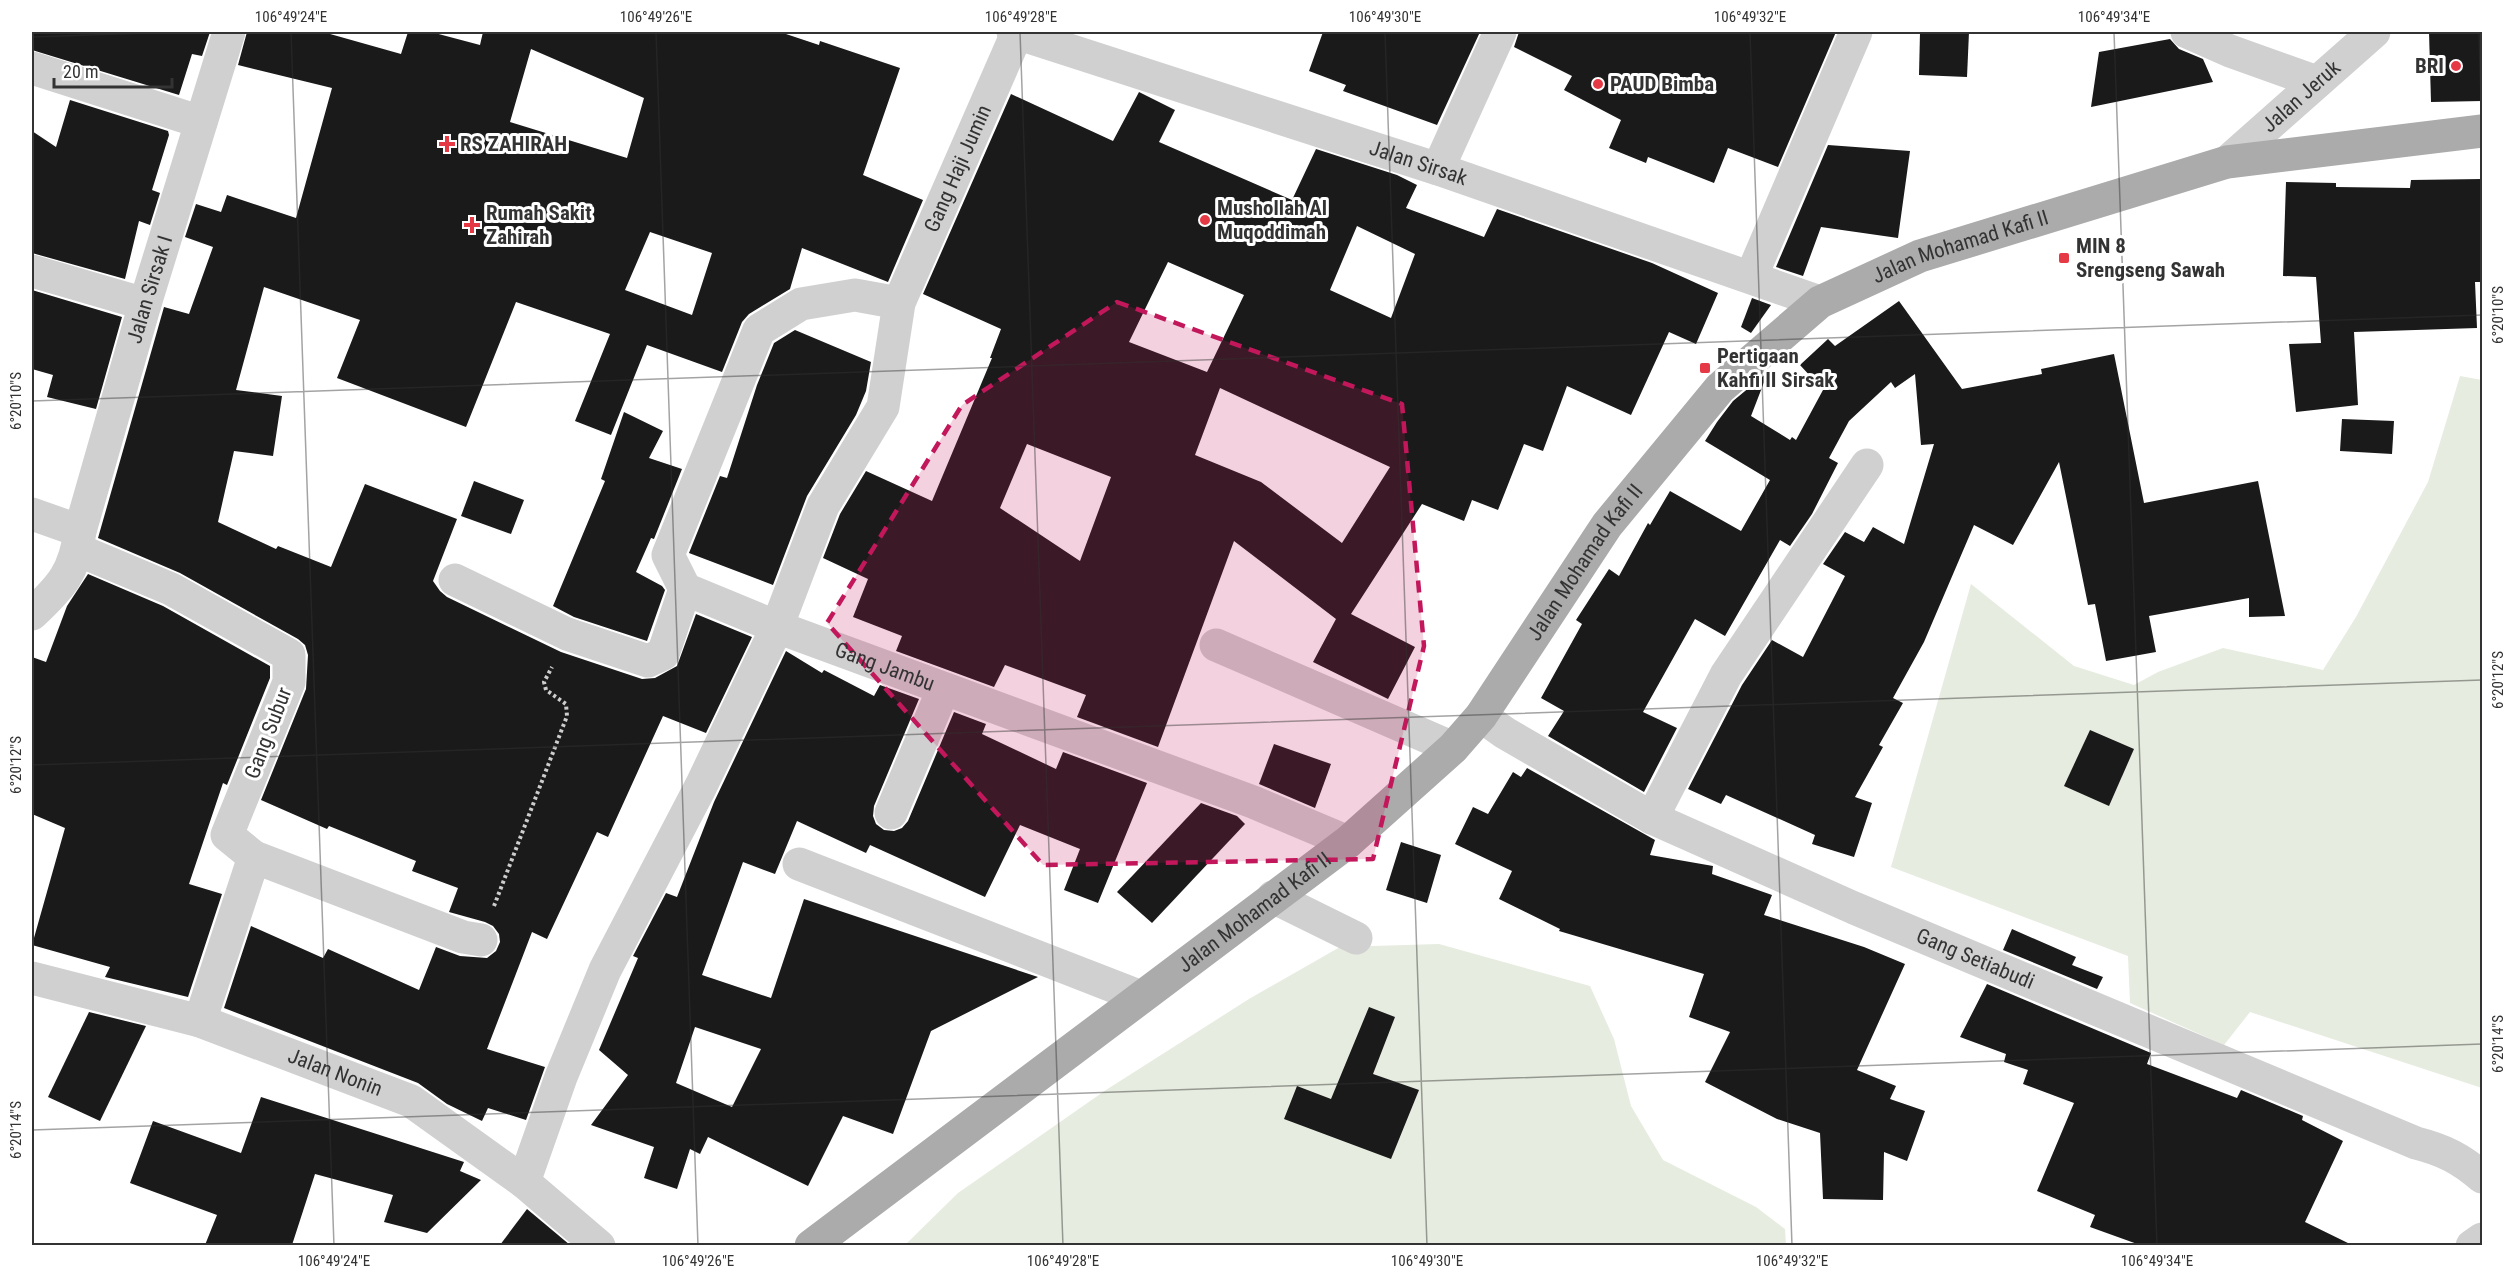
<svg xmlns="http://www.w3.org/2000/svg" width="2514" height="1277" font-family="'Roboto Condensed',sans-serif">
<rect width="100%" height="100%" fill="#fff"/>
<g fill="#e6ecdf">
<polygon points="2460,376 2482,380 2482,1088 2250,1012 2224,1045 2130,1003 2128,956 1891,867 1971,584 2074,666 2134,685 2158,672 2223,648 2323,670 2356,617 2428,482"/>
<polygon points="1439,944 1590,986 1614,1039 1631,1106 1663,1160 1756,1207 1785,1229 1786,1245 904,1246 958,1193 1106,1090 1249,999 1340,947"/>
</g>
<g fill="#1a1a1a" fill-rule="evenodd">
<polygon points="32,32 210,32 202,56 192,54 179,95 32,50"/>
<path d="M 247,32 L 323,32 L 401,54 L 408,32 L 431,32 L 480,45 L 483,32 L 780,32 L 819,45 L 820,41 L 900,68 L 863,175 L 923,200 L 888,282 L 802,248 L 790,289 L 749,314 L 742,322 L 722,372 L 647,345 L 611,435 L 575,421 L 610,334 L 516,302 L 466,427 L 337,378 L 360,320 L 264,287 L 236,390 L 282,396 L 273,456 L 234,451 L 218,522 L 276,549 L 278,546 L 331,567 L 365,484 L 457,519 L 433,581 L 440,591 L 447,597 L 561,652 L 642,679 L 655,678 L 677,666 L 696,614 L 752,637 L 706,733 L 663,716 L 608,837 L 597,832 L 547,939 L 532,932 L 487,1049 L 545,1067 L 526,1120 L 488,1108 L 482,1121 L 447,1104 L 418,1083 L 224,1008 L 251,926 L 323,958 L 328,949 L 419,990 L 436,947 L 460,956 L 487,958 L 496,951 L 500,942 L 499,934 L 493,926 L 485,922 L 449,912 L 458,888 L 412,871 L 416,861 L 329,826 L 327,829 L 261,800 L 306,689 L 308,655 L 305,645 L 298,639 L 180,573 L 98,538 L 164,307 L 189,314 L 213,247 L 185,237 L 196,204 L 221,212 L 227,195 L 296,218 L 332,88 L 238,65 ZM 531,49 L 644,98 L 627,158 L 510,122 ZM 650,232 L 712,253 L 692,315 L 625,290 Z"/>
<polygon points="1323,32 1480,32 1437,125 1343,91 1346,85 1309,71"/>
<polygon points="1519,32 1836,32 1778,167 1728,148 1714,183 1648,157 1646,163 1609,148 1621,120 1564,90 1572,76 1514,47"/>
<polygon points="1920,32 1969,32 1967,77 1919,75"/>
<polygon points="2429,32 2482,32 2482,101 2431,102"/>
<polygon points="2170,39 2179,49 2203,59 2213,82 2091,107 2099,52"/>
<path d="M 1139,92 L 1175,110 L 1159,142 L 1292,200 L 1316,149 L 1397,175 L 1417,185 L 1406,208 L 1484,237 L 1497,209 L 1652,263 L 1718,293 L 1696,344 L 1669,332 L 1631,415 L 1567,386 L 1543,451 L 1524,444 L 1498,510 L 1472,500 L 1464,521 L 1422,504 L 1351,614 L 1415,647 L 1388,699 L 1313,662 L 1336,619 L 1234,541 L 1158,747 L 1077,717 L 1086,695 L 1005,665 L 994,687 L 896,651 L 902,636 L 853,617 L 868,579 L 823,558 L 840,514 L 866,471 L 932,501 L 992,358 L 990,358 L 1001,329 L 923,294 L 1011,94 L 1113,141 ZM 1357,226 L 1415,254 L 1391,318 L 1330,290 ZM 1168,262 L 1244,295 L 1207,372 L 1129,342 ZM 1220,388 L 1390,467 L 1342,543 L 1261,482 L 1195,455 ZM 1027,444 L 1111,477 L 1080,561 L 1000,508 Z"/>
<polygon points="70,100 168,131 169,135 152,190 160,193 150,225 139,221 125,279 32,253 32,131 56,147"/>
<polygon points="1828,145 1910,151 1898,238 1821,227 1803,276 1776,267"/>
<polygon points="2482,179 2482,282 2475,282 2477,328 2354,332 2358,405 2296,412 2289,344 2321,343 2316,277 2283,276 2286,182 2336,183 2336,187 2410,188 2411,180"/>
<polygon points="32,290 122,317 96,409 47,397 53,375 32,369"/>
<polygon points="1752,298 1771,305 1751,333 1741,327"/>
<polygon points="1899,301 1962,389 2042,374 2041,369 2114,354 2144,503 2258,481 2285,616 2249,617 2249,598 2149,616 2156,652 2106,661 2095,604 2088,605 2059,462 2013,545 1974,525 1924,642 1893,698 1903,703 1879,745 1883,747 1855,797 1872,803 1854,857 1812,844 1815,835 1726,795 1721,804 1688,789 1742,685 1772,640 1803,657 1845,576 1823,564 1845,532 1864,542 1873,527 1904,544 1934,444 1921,445 1915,374 1895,388 1891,382 1849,421 1829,458 1838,463 1812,514 1790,546 1780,540 1725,636 1695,619 1643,712 1677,728 1644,792 1548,736 1564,711 1541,698 1582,624 1576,620 1609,569 1619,576 1648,523 1650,525 1670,491 1741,531 1770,480 1705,441 1717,422 1733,401 1768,372 1751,416 1790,440 1792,437 1796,440 1823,390 1800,365 1828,339 1835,346"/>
<polygon points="795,330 871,362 866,391 856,415 807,496 773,585 689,553 720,476 727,478 757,385 774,343"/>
<polygon points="624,412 663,431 649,458 682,469 654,539 651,538 636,572 662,586 665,590 647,641 574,617 553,606 605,481 601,479"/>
<polygon points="2342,419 2394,421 2392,454 2340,451"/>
<polygon points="474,481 524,500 511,534 461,516"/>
<polygon points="88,574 163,606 270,666 270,678 227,785 223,783 189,884 222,894 188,997 105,977 110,967 32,945 65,828 32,814 32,657 46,662 67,606"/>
<path d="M 786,651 L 822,673 L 824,670 L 874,696 L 880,685 L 919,699 L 874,806 L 873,816 L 876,824 L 884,830 L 894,831 L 902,828 L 908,821 L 954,712 L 986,724 L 982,734 L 1056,769 L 1063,752 L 1147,783 L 1098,903 L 1064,890 L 1080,849 L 1020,825 L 985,897 L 870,845 L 866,853 L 797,821 L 775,874 L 743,862 L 702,975 L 771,998 L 804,899 L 1038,977 L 931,1031 L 893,1134 L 843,1116 L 808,1186 L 708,1137 L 700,1154 L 690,1149 L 677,1189 L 644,1178 L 654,1147 L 591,1125 L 628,1075 L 599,1050 L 638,958 L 633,956 L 666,893 L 677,897 L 714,802 ZM 695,1027 L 761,1049 L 732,1107 L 676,1083 Z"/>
<polygon points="2090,730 2134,749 2109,806 2064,786"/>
<polygon points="1274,744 1331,764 1315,808 1259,784"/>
<polygon points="1527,768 1655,840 1650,855 1713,866 1712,874 1772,895 1764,915 1864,947 1905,964 1857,1070 1896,1086 1890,1099 1925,1111 1907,1161 1884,1152 1883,1200 1823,1199 1820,1133 1777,1119 1705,1082 1730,1032 1689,1017 1704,974 1559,931 1560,929 1499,899 1512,871 1455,844 1473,807 1488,814 1513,772 1521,777"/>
<polygon points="1201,803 1237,816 1245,824 1152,923 1117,892"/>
<polygon points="1401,842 1441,855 1427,903 1386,890"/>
<polygon points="2012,929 2076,957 2072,965 2103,977 2097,989 2003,950"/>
<polygon points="1987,984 2151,1053 2147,1064 2237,1098 2241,1090 2303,1116 2302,1120 2343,1141 2305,1222 2352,1245 2140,1245 2090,1227 2095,1215 2037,1191 2074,1103 2023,1084 2028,1070 2004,1062 2006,1054 1960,1037"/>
<polygon points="1369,1007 1395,1017 1373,1074 1419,1090 1391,1159 1284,1119 1297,1086 1331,1099"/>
<polygon points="89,1012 146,1026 100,1121 48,1097"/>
<polygon points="261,1097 464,1162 460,1171 481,1180 427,1233 384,1222 393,1195 315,1174 292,1245 205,1245 217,1215 130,1183 153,1121 241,1153"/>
<polygon points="527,1209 570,1245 500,1245"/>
</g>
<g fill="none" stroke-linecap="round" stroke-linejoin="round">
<polyline stroke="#cdcdcd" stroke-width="4" stroke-dasharray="3 3" stroke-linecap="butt" points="494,906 567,716 566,704 546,690 544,682 552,667"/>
<g stroke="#d0d0d0" stroke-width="33">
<path id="s1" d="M 1013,32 L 1438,169 L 1820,302"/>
<polyline points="2187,32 2230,51 2317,82"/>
<polyline points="32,68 201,122"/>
<path id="s2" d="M 2227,162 L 2374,32"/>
<polyline points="1438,169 1500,32"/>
<polyline points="32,271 145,304"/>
<polyline points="1751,277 1856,32"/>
<path id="s3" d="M 899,303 L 855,295 L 801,304 L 759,330 L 668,555 L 685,589 L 777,627 L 1253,802 L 1348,842"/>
<polyline points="32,514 80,531"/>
<polyline points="78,550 171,589 289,655 289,682 227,835 254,857 463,937 481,940"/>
<polyline points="455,580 567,634 648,661 663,654 685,589"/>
<path id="s4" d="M 32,614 C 61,587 75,572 80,531 L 145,304 L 229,32"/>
<polyline points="1216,645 1453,748"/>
<path id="s5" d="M 1481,716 L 1505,733 L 1652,818 L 1854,908 L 2416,1143 C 2444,1150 2461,1159 2482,1177"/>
<polyline points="891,813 943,690"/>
<polyline points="1652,818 1726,675 1867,465"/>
<polyline points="799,864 1141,997"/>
<polyline points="1273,897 1356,938"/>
<path id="s6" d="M 32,978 L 200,1021 L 411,1101 L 524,1182 L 599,1246"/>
<polyline points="200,1021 254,857"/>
<path id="s7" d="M 524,1182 L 561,1077 L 605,970 L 701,786 L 777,627 L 823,506 L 883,407 L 899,303 L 1017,33"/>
<polyline points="2472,1246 2482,1239"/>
</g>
<path stroke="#ababab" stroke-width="33" id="s8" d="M 811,1246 L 1348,842 L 1453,748 L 1481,716 L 1607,525 L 1720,388 L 1820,302 L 1920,256 L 2227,162 L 2482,131"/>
</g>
<path fill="#c2185b" fill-opacity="0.2" stroke="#c2185b" stroke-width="4.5" stroke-dasharray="12 8" stroke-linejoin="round" d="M 1117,302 L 1402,404 L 1424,646 L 1373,859 L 1043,865 L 827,623 L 962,405 Z"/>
<path fill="none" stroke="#333" stroke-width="1.5" stroke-opacity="0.45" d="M 291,32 L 334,1246M 656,32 L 698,1246M 1020,32 L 1063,1246M 1385,32 L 1427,1246M 1750,32 L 1792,1246M 2114,32 L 2157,1246M 2479,32 L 2482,138M 32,37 L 175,32M 32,401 L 2482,315M 32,765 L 2482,680M 32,1130 L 2482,1044"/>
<g fill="#e63946" stroke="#fff" stroke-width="2">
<circle cx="2456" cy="66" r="6"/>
<circle cx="1598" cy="84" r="6"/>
<path d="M444 135h6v6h6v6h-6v6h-6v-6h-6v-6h6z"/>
<circle cx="1205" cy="220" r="6"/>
<path d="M469 216h6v6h6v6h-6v6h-6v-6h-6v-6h6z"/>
<rect x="2058" y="252" width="12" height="12" rx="3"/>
<rect x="1699" y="362" width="12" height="12" rx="3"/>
</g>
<g text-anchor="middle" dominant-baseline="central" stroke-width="6" stroke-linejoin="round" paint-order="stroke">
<g font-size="21" font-weight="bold" fill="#333" stroke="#fff" text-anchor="start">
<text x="2444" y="66" text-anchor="end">BRI</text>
<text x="1610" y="84">PAUD Bimba</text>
<text x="460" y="144">RS ZAHIRAH</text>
<text x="1217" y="208">Mushollah Al<tspan x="1217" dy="24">Muqoddimah</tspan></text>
<text x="486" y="213">Rumah Sakit<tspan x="486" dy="24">Zahirah</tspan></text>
<text x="2076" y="246">MIN 8<tspan x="2076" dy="24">Srengseng Sawah</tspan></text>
<text x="1717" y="356">Pertigaan<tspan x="1717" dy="24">Kahfi II Sirsak</tspan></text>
</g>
<g font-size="21" fill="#333" stroke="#fff">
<text stroke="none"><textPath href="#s2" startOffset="99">Jalan Jeruk</textPath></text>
<text stroke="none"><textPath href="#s1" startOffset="426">Jalan Sirsak</textPath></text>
<text stroke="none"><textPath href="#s7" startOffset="1108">Gang Haji Jumin</textPath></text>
<text stroke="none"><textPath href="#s8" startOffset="1545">Jalan Mohamad Kafi II</textPath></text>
<text stroke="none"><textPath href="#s4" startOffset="350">Jalan Sirsak I</textPath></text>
<text stroke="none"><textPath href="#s8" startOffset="1041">Jalan Mohamad Kafi II</textPath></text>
<text stroke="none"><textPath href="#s3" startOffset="644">Gang Jambu</textPath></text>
<text transform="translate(268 733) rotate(-69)">Gang Subur</text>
<text stroke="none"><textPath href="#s8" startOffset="555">Jalan Mohamad Kafi II</textPath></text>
<text stroke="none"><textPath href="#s5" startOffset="552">Gang Setiabudi</textPath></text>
<text stroke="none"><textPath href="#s6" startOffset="318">Jalan Nonin</textPath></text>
</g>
</g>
<rect width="2514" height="1277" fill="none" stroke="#ffffff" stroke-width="66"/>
<path d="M54 78v9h118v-9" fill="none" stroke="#333333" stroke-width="3"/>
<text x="63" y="78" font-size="18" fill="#333333" stroke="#ffffff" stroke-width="4.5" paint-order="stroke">20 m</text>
<rect x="33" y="33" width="2448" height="1211" fill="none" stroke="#333" stroke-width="2"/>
<g font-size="15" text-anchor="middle" fill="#333">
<text x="291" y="22">106°49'24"E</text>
<text x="656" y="22">106°49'26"E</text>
<text x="1021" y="22">106°49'28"E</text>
<text x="1385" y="22">106°49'30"E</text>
<text x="1750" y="22">106°49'32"E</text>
<text x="2114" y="22">106°49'34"E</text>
<text transform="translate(2498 315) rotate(-90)" y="5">6°20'10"S</text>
<text transform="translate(16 401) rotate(-90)" y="5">6°20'10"S</text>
<text transform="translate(2498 680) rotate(-90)" y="5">6°20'12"S</text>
<text transform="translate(16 765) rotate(-90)" y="5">6°20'12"S</text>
<text transform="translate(2498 1044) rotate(-90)" y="5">6°20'14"S</text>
<text transform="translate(16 1130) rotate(-90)" y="5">6°20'14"S</text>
<text x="334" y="1266">106°49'24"E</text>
<text x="698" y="1266">106°49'26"E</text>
<text x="1063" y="1266">106°49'28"E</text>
<text x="1427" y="1266">106°49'30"E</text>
<text x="1792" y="1266">106°49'32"E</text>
<text x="2157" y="1266">106°49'34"E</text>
</g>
</svg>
